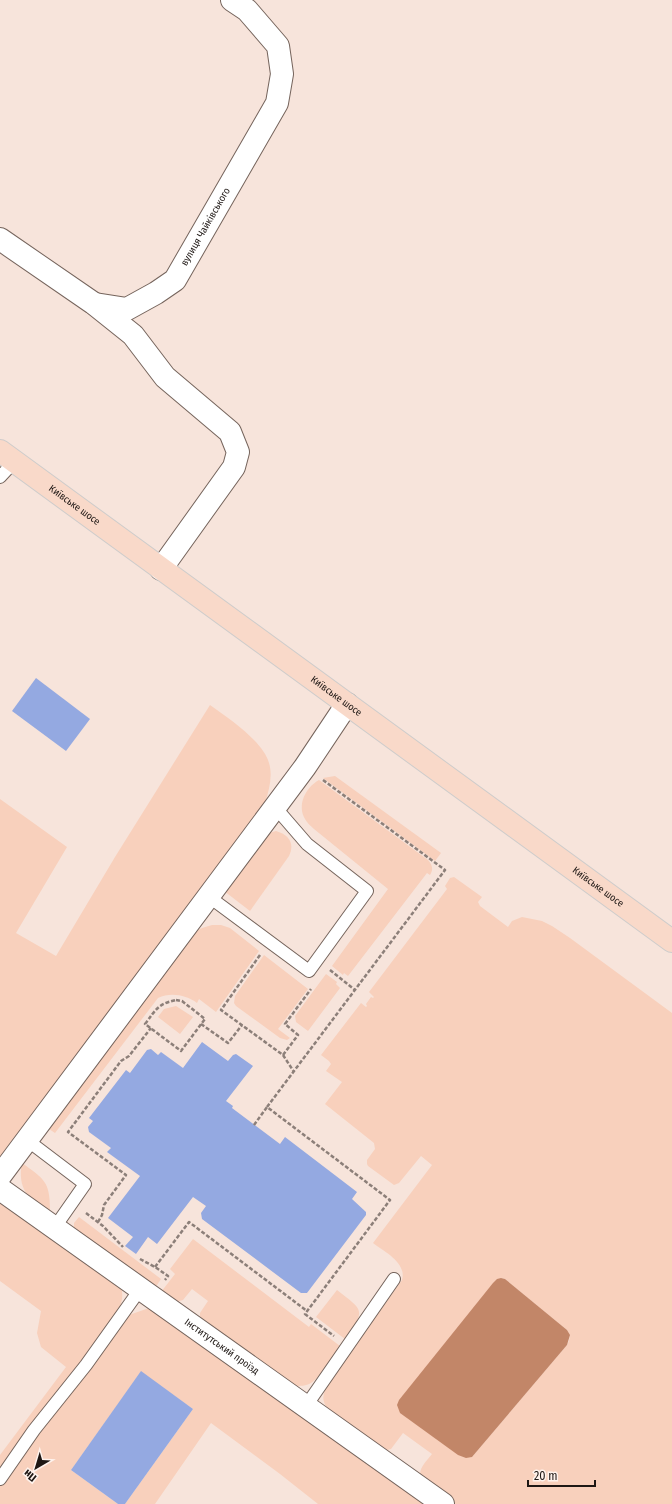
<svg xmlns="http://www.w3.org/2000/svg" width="672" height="1504" font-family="'Fira Sans Condensed',sans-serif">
<rect width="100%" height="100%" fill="#f7e4db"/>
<g fill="#f8d0bc" fill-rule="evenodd">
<path d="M 210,705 C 228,718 263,741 269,763 C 273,776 269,790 265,803 L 0,1163 L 0,799 L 67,847 L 16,933 L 56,956 L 115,857 Z"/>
<polygon points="335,776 441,853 435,861 323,778"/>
<path d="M 319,780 L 428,860 C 432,865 434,869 430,875 L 427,873 L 348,976 L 344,973 L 343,975 L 332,966 L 388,889 L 314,829 C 311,826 307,823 305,819 C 297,805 305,788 319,780 Z"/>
<path d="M 276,831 C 289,835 295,843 289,856 L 250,911 L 224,891 L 269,833 Z"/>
<path d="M 454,877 L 482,897 L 478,902 L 480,906 L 508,927 L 512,921 L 522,917 L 542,921 L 552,926 L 570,938 L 672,1013 L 672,1504 L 456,1504 L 422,1480 C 416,1470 426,1462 432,1454 L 403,1433 L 391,1449 L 383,1451 C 370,1441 328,1417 324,1402 C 322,1396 325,1390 327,1385 L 402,1280 C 407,1263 385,1252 373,1243 L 432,1165 L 421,1156 L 399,1183 L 394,1185 L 368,1166 L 367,1164 L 367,1160 L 375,1149 L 374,1143 L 325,1104 L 342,1082 L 326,1071 L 331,1064 L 329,1061 L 321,1055 L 361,1003 L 366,1007 L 367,1006 L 366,1004 L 371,997 L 373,998 L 374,997 L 369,992 L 447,889 L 445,886 L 450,878 ZM 501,1278 L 505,1279 L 567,1330 C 571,1336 570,1339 567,1345 L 472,1457 Z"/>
<path d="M 212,925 L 221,925 L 230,928 L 259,951 L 216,1012 L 199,999 L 197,1003 C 186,995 171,992 158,998 L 55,1133 L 46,1127 L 194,932 L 202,928 Z"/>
<polygon points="264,955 308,989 278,1029 290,1038 287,1040 280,1038 236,1006 234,1003 235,996"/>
<polygon points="326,974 337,982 336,984 340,988 308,1031 296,1022 295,1016"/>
<polygon points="176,1006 193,1017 180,1034 158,1017 164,1009"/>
<path d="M 22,1163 C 44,1179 50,1181 50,1210 C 28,1202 17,1187 22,1163 Z"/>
<path d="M 0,1203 L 7,1205 L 120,1283 C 125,1297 121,1307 114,1319 L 0,1472 L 0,1455 L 66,1367 L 41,1347 L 37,1333 L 41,1311 L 0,1281 Z"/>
<polygon points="79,1217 161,1279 155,1288 74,1230 74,1223"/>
<path d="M 193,1239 L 309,1327 L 311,1324 L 340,1346 C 333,1356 321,1377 311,1383 C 306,1386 300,1386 295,1386 L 200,1319 L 200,1313 L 208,1301 L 192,1289 L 183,1300 L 176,1302 L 161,1292 L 175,1274 L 170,1269 Z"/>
<path d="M 337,1290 C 364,1311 366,1310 345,1339 L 316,1317 Z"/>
<polygon points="149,1308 430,1504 318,1504 280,1474 211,1423 155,1504 125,1504 193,1409 141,1372 71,1470 118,1504 0,1504 0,1486 17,1462 129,1315"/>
</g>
<polygon fill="#c28668" points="501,1278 505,1279 567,1330 570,1335 567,1345 472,1457 466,1458 458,1455 400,1413 397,1405 399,1400 493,1283 497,1279"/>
<g fill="#94a9e1">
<polygon points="36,678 90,719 66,751 12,711"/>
<polygon points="202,1042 228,1061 233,1055 236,1054 253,1066 226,1101 233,1106 232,1108 280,1144 285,1137 357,1192 352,1199 366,1212 366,1215 307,1293 301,1293 202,1219 201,1213 206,1206 193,1197 157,1244 148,1237 136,1254 125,1246 133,1237 108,1218 140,1176 107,1152 111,1148 89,1132 88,1127 93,1121 89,1118 126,1070 130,1073 147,1050 151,1049 158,1055 161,1052 183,1068"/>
<polygon points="141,1371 193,1409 125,1504 118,1504 71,1470"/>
</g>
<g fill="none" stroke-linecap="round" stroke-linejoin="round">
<defs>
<g id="service">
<polyline points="0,477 14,462"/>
<polyline points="208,896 309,971 367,891 307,844 275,807"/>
<polyline points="27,1140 85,1184 55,1227"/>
<polyline points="306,1406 394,1279"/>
<polyline points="0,1479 34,1430 86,1365 141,1288"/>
</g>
<g id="minor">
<polyline points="0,239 93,303 133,335 165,377 230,432 238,452 234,467 161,569"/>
<path id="s1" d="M 95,304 L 127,309 L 156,293 L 175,280 L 277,103 L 282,74 L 278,46 L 247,10 L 232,0"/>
<polyline points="0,1176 305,767 347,704"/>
<path id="s2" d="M 0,1189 L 443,1504"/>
</g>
<g id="primary">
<path id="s3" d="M 0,451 L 672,941"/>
</g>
</defs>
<use href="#service" stroke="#75645c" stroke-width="14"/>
<use href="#minor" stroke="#75645c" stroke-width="24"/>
<use href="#primary" stroke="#cecccb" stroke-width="24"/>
<g stroke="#8c7f79" stroke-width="2.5" stroke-dasharray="4 2" stroke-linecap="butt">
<polyline points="323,780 445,870 267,1107 390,1200 305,1314 334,1336"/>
<polyline points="260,955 221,1010 283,1055 294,1072"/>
<polyline points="330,970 355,990"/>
<path d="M 176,1000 L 182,1001 L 205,1019 L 181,1051 L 145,1024 C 156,1010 157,1004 176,1000 Z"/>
<polyline points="201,1024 228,1043 242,1025"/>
<polyline points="283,1055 298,1035 285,1024 311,989"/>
<polyline points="254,1125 267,1107"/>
<polyline points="86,1213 103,1226 123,1247"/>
<polyline points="98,1222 102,1215 104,1205 126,1175 68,1132 121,1061 129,1056 151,1028"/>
<polyline points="140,1259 155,1267 168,1276 165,1280"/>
<polyline points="155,1267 189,1222 307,1311"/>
</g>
<use href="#service" stroke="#fff" stroke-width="12"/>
<use href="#minor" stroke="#fff" stroke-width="22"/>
<use href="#primary" stroke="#f9d9c9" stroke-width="22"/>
</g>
<g text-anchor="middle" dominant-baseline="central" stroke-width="3" stroke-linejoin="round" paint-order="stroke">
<g font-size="10" fill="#1e1714" stroke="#fff3ed">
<text stroke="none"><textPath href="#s1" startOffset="150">вулиця Чайківського</textPath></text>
<text stroke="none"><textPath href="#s3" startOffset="92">Київське шосе</textPath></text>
<text stroke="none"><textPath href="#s3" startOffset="416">Київське шосе</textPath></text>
<text stroke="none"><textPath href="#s3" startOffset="740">Київське шосе</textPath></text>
<text stroke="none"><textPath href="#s2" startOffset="272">Інститутський проїзд</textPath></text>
</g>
</g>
<g transform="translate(36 1468) rotate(218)" stroke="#fff3ed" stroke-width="3" paint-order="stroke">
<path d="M0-3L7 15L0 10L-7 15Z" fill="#1e1714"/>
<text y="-6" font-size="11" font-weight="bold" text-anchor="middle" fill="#1e1714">Пн</text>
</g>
<path d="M528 1480v6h67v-6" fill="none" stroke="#1e1714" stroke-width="2"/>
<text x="534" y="1480" font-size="12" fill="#1e1714" stroke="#fff3ed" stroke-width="3" paint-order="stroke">20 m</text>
</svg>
